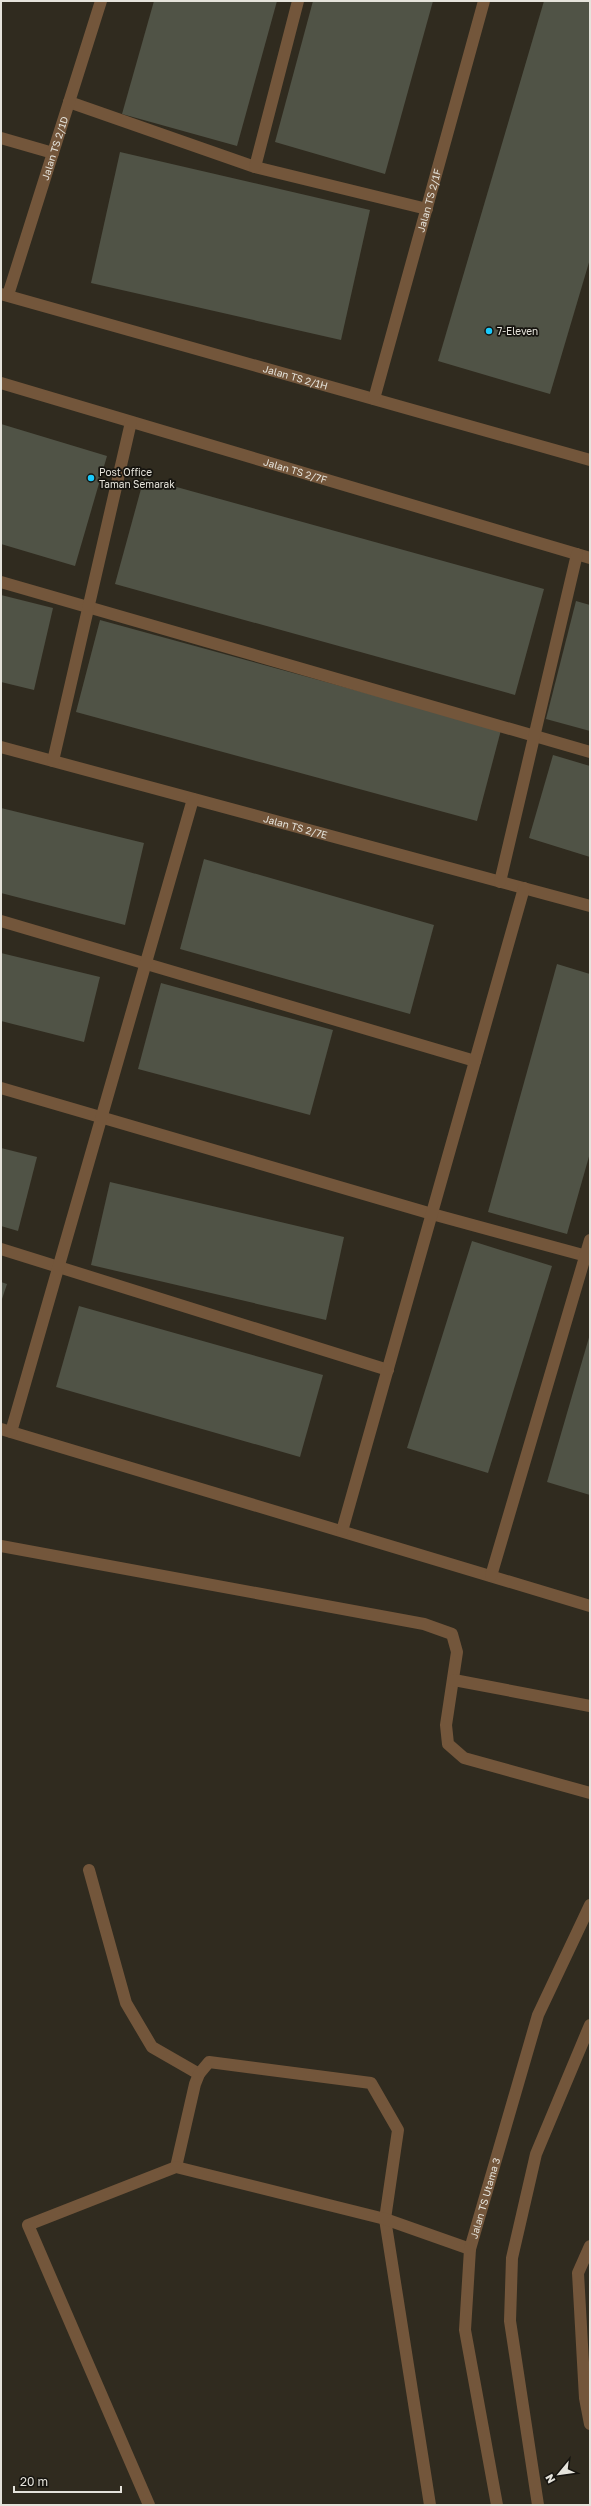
<svg xmlns="http://www.w3.org/2000/svg" width="591" height="2506" font-family="'Golos Text',sans-serif">
<rect width="100%" height="100%" fill="#302b1f"/>
<g fill="#505346">
<polygon points="154,1 277,1 237,146 122,114"/>
<polygon points="313,1 433,1 385,174 275,142"/>
<polygon points="544,1 590,1 590,259 550,394 438,361"/>
<polygon points="120,152 370,210 341,340 91,283"/>
<polygon points="1,424 107,456 75,566 1,544"/>
<polygon points="144,478 544,589 515,695 115,584"/>
<polygon points="1,595 53,608 34,690 1,682"/>
<polygon points="576,601 590,605 590,731 546,719"/>
<polygon points="100,620 501,730 477,821 76,712"/>
<polygon points="553,755 590,766 590,857 529,838"/>
<polygon points="1,808 144,843 125,925 1,893"/>
<polygon points="204,859 434,925 410,1014 180,949"/>
<polygon points="1,953 100,977 84,1042 1,1021"/>
<polygon points="557,964 590,974 590,1153 567,1234 488,1212"/>
<polygon points="161,983 333,1030 310,1115 138,1069"/>
<polygon points="1,1148 37,1157 18,1231 1,1226"/>
<polygon points="110,1182 344,1237 326,1320 91,1265"/>
<polygon points="472,1241 552,1266 488,1473 407,1448"/>
<polygon points="1,1282 7,1284 1,1302"/>
<polygon points="79,1306 323,1375 300,1457 56,1387"/>
<polygon points="590,1334 590,1495 547,1482"/>
</g>
<g fill="none" stroke-linecap="round" stroke-linejoin="round">
<g stroke="#73563b" stroke-width="12">
<polyline points="69,102 255,167 427,209"/>
<polyline points="1,138 53,153"/>
<polyline points="255,167 298,1"/>
<path id="s1" d="M 1,294 L 590,460"/>
<path id="s2" d="M 8,295 L 101,1"/>
<path id="s3" d="M 1,383 L 590,558"/>
<path id="s4" d="M 374,399 L 484,1"/>
<polyline points="1,582 590,752"/>
<path id="s5" d="M 1,747 L 590,906"/>
<polyline points="53,761 131,422"/>
<polyline points="500,882 577,554"/>
<polyline points="1,921 475,1061"/>
<polyline points="1,1088 432,1214 590,1257"/>
<polyline points="1,1249 388,1370"/>
<polyline points="1,1429 590,1606"/>
<polyline points="11,1432 193,799"/>
<polyline points="342,1531 524,888"/>
<polyline points="1,1546 424,1624 452,1634 457,1652 446,1725 448,1744 464,1758 590,1793"/>
<polyline points="491,1576 590,1240"/>
<polyline points="454,1680 590,1706"/>
<polyline points="89,1870 126,2003 152,2047 199,2074"/>
<polyline points="176,2167 195,2084 199,2074 209,2062 371,2083 398,2130 385,2219 430,2505"/>
<polyline points="590,2246 578,2273 585,2398 590,2424"/>
<polyline points="149,2505 28,2225 176,2167 385,2219 470,2249"/>
<path id="s6" d="M 497,2505 L 465,2330 L 470,2249 L 538,2015 L 590,1905"/>
<polyline points="538,2505 510,2321 512,2258 536,2154 590,2025"/>
</g>
</g>
<g fill="#19cafc" stroke="#16140f" stroke-width="1.5">
<circle cx="489" cy="331" r="4"/>
<circle cx="91" cy="478" r="4"/>
</g>
<g text-anchor="middle" dominant-baseline="central" stroke-width="3.5" stroke-linejoin="round" paint-order="stroke">
<g font-size="10" fill="#e5e3db" stroke="#16140f">
<text stroke="none"><textPath href="#s2" startOffset="154">Jalan TS 2/1D</textPath></text>
<text stroke="none"><textPath href="#s4" startOffset="206">Jalan TS 2/1F</textPath></text>
<text stroke="none"><textPath href="#s1" startOffset="306">Jalan TS 2/1H</textPath></text>
<text stroke="none"><textPath href="#s3" startOffset="307">Jalan TS 2/7F</textPath></text>
<text stroke="none"><textPath href="#s5" startOffset="305">Jalan TS 2/7E</textPath></text>
<text stroke="none"><textPath href="#s6" startOffset="312">Jalan TS Utama 3</textPath></text>
</g>
<g font-size="10" fill="#e5e3db" stroke="#16140f" text-anchor="start">
<text x="497" y="331">7-Eleven</text>
<text x="99" y="472">Post Office<tspan x="99" dy="12">Taman Semarak</tspan></text>
</g>
</g>
<rect width="591" height="2506" fill="none" stroke="#e5e3db" stroke-width="4"/>
<g transform="translate(559 2474) rotate(241)" stroke="#16140f" stroke-width="3" paint-order="stroke">
<path d="M0-3L7 15L0 10L-7 15Z" fill="#e5e3db"/>
<text y="-6" font-size="11" font-weight="bold" text-anchor="middle" fill="#e5e3db">N</text>
</g>
<path d="M14 2486v6h107v-6" fill="none" stroke="#e5e3db" stroke-width="2"/>
<text x="20" y="2486" font-size="12" fill="#e5e3db" stroke="#16140f" stroke-width="3" paint-order="stroke">20 m</text>
</svg>
